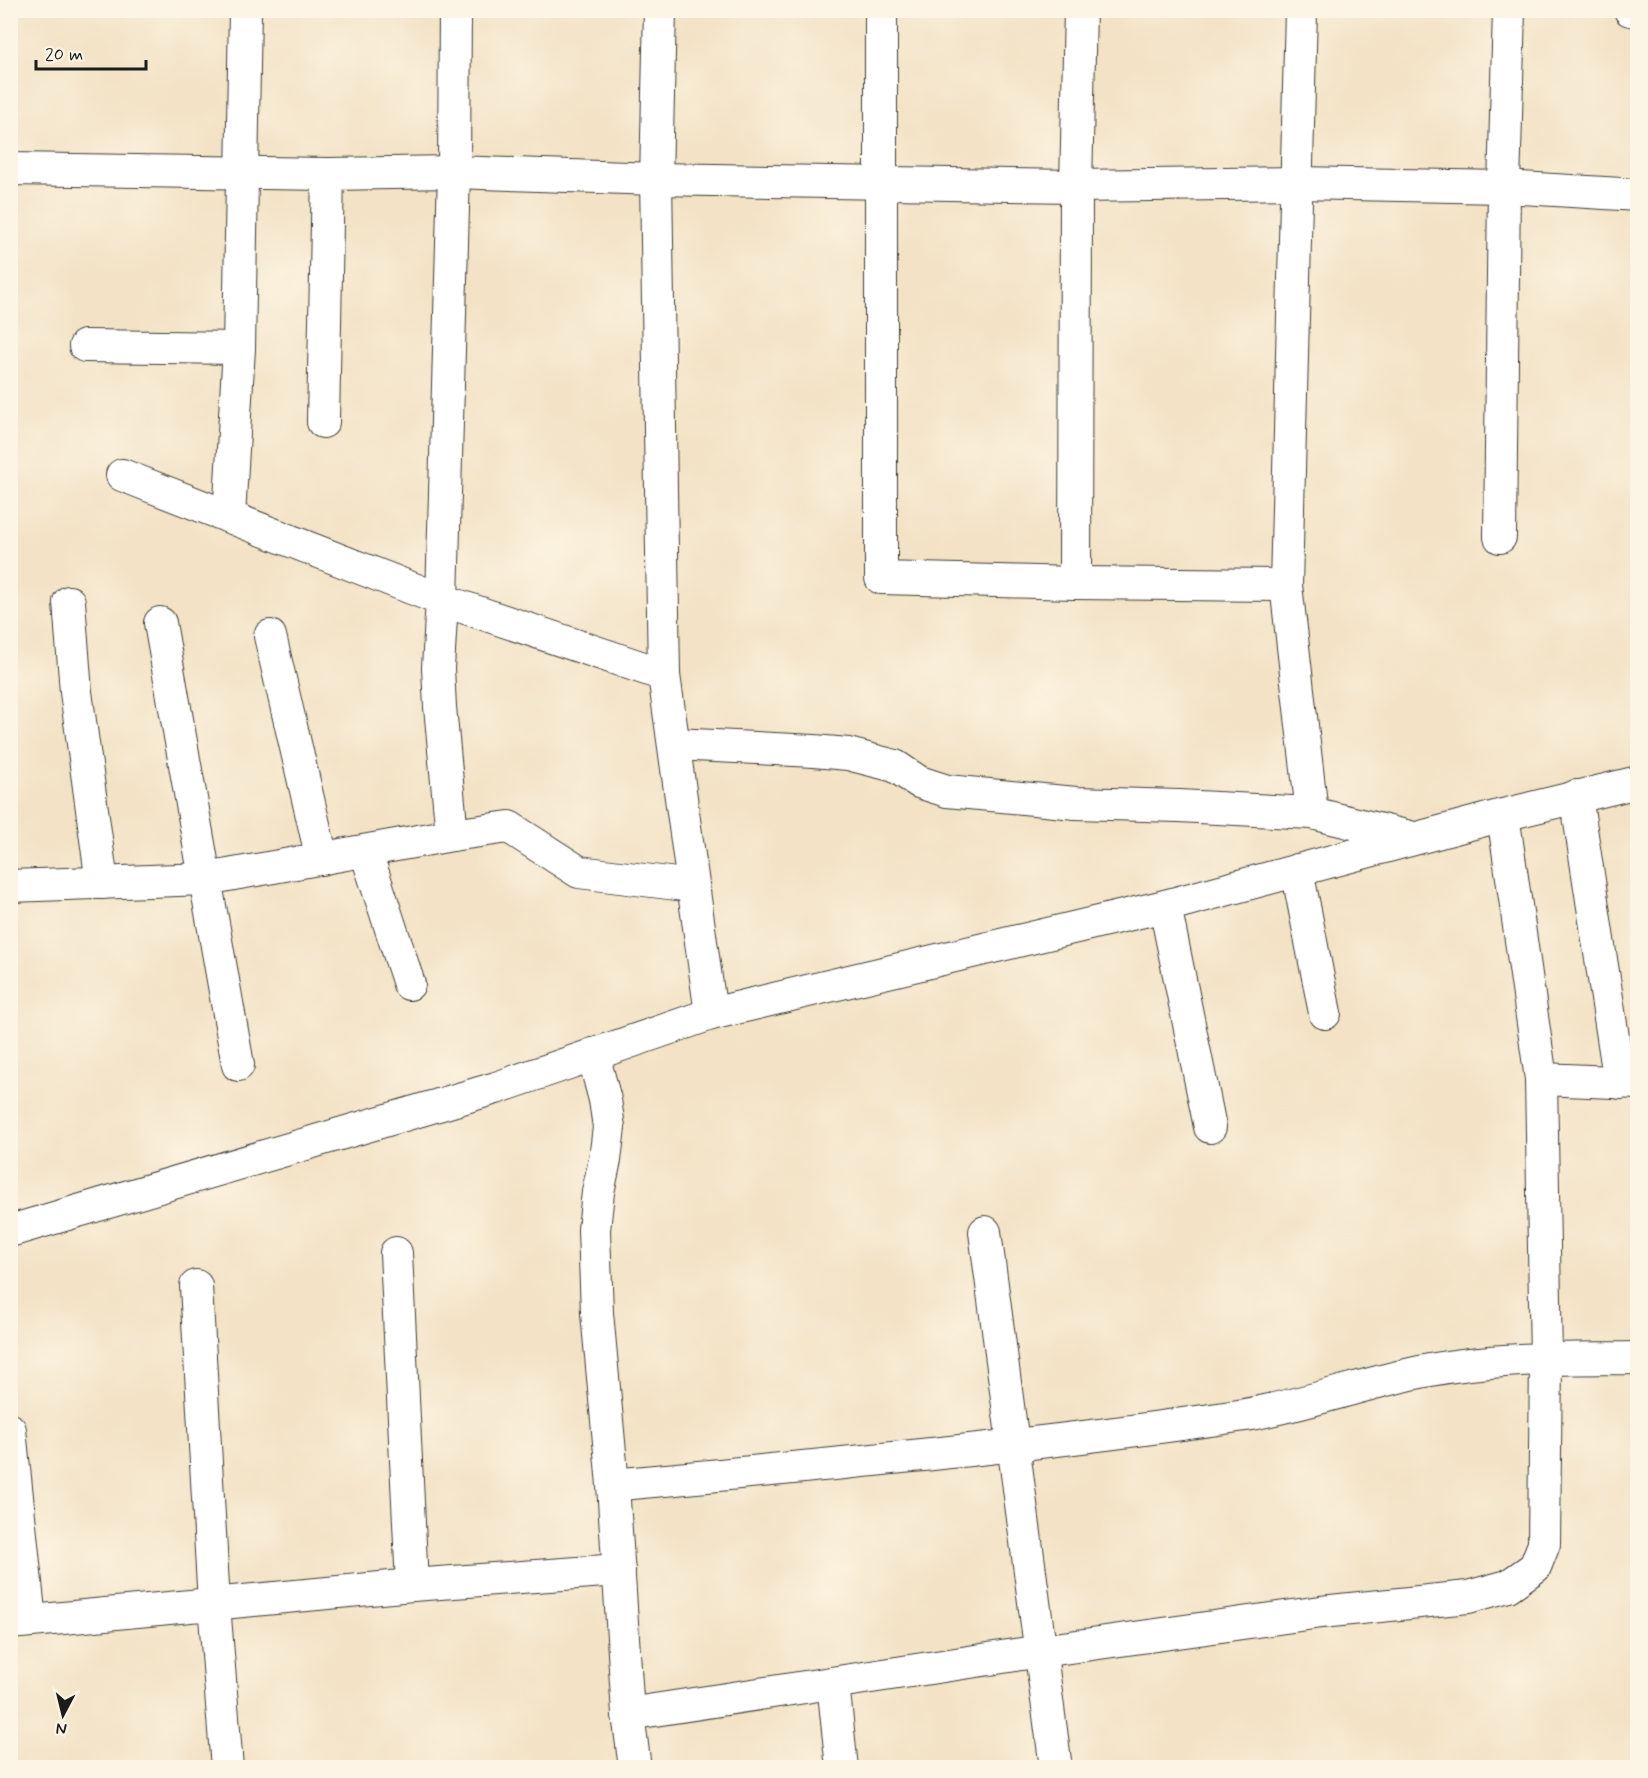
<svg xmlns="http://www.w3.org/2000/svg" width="1648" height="1778" font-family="Mynerve,sans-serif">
<rect width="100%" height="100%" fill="#fcf5e5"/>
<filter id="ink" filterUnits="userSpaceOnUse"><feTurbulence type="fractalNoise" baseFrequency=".0167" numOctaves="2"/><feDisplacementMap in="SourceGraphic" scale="12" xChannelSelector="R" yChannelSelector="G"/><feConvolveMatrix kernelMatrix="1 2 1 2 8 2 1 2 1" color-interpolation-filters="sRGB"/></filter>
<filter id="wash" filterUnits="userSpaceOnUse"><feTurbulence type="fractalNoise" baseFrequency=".008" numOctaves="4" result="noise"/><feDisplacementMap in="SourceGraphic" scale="24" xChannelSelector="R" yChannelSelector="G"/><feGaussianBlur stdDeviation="1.35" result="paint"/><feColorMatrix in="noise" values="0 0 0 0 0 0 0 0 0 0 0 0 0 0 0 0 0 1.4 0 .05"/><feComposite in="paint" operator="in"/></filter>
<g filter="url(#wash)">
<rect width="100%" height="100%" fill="#f3e2c5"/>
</g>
<g filter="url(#ink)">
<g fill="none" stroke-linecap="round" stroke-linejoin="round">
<defs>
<g id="minor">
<polyline points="660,10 656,179 664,675 711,1014"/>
<polyline points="881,10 881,578 1075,583 1286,585"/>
<polyline points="1301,10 1286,585 1312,813"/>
<polyline points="1630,10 1638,11"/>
<polyline points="10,169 328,174 454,172 656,179 1076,186 1297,183 1504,187 1638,195"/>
<polyline points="85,346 239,348"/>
<polyline points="323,422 328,174"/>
<polyline points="122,475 442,600 664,675"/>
<polyline points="229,517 239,348 245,10"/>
<polyline points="1500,537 1504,187 1509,10"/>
<polyline points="1075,583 1076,186 1080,10"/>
<polyline points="69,602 76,692 102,883"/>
<polyline points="160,623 238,1065"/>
<polyline points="270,636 322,859"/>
<polyline points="674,744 814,751 848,754 895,766 919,782 947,791 1076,803 1179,806 1312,813 1414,838"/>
<polyline points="1576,796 1620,1083"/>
<polyline points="452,835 440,707 438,668 442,600 454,172 455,10"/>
<polyline points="366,852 409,984"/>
<polyline points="1297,870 1325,1013"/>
<polyline points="10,886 206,879 452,835 509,827 579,872 693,886"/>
<polyline points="1165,906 1210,1127"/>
<polyline points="593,1054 605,1100 609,1127 605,1160 598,1192 594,1230 597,1313 613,1485 628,1714 635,1768"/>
<polyline points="1541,1079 1638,1083"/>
<polyline points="10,1231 496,1088 711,1014 1165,906 1503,815 1638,782"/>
<polyline points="985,1232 1056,1768"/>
<polyline points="396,1253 412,1585"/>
<polyline points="196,1286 214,1604 227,1768"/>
<polyline points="10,1430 30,1621"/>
<path d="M 613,1485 C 822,1465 1031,1447 1238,1416 C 1303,1406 1366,1382 1430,1370 C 1498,1357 1569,1359 1638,1358"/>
<polyline points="10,1623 412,1585 619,1570"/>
<polyline points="833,1683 842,1768"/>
<polyline points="628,1714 1041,1651 1321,1612 1468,1597 1508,1586 1535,1567 1544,1544 1546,1359 1541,1079 1503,815"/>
</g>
</defs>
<use href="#minor" stroke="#3c3a35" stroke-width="34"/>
<use href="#minor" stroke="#fff" stroke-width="32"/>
</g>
</g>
<rect width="1648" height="1778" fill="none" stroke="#fcf5e5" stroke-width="36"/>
<g transform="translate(63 1715) rotate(187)" stroke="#fcf5e5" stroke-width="4.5" paint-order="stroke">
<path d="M0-4.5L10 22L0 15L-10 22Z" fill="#1c1c1c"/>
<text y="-9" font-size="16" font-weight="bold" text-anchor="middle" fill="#1c1c1c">N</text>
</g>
<path d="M36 60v9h110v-9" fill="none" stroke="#1c1c1c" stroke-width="3"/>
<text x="45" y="60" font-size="18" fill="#1c1c1c" stroke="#fcf5e5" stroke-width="4.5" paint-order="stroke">20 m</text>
</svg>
